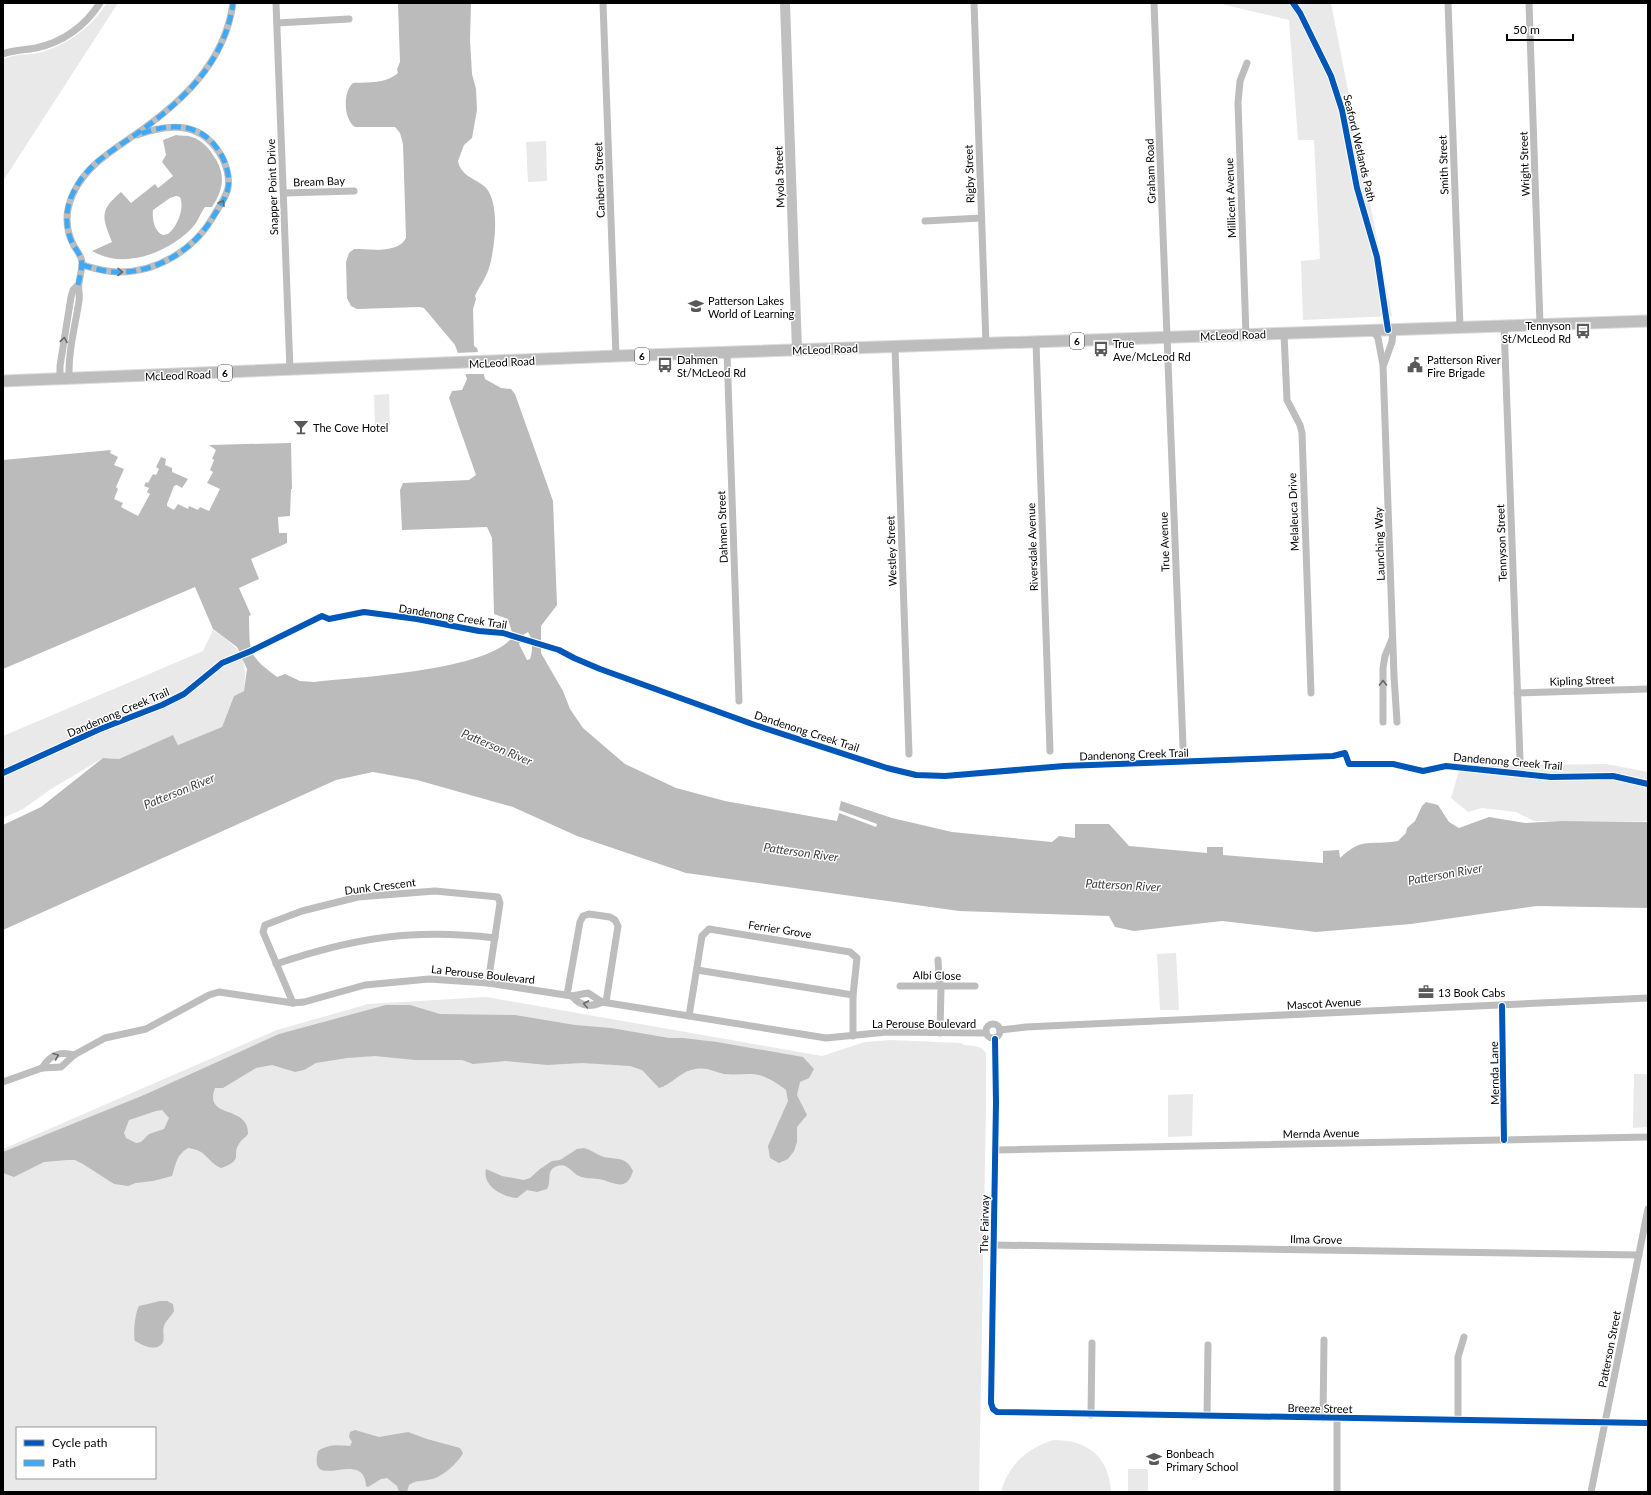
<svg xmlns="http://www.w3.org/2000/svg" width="1651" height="1495" font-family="Lato,sans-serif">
<rect width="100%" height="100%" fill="#fff"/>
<g fill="#e9e9e9" fill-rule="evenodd">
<path d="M 107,3 L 118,3 L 3,181 L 3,60 C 12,54 23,55 33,54 C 64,48 90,29 107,3 Z"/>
<polygon points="1217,3 1331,3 1392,316 1303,320 1301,261 1320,259 1314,140 1298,140 1289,20"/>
<polygon points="546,141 547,181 528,182 526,142"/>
<polygon points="389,394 390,425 375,426 374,395"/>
<path d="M 213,630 C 241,650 248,654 244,691 L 234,696 L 222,727 L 178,745 L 173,735 L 119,759 L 103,758 L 51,789 L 23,809 L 3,818 L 3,736 L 203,651 Z"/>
<polygon points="1461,764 1472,766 1606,764 1648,772 1648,821 1534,821 1516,812 1482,808 1468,812 1451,798"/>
<polygon points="1176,953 1179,1010 1160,1010 1157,954"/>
<path d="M 486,997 L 822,1056 L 865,1042 L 890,1040 L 962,1043 L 964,1045 C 973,1046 981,1045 986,1053 L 986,1106 L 979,1492 L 3,1492 L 3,1149 L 277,1030 L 368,1004 ZM 17,1428 L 155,1428 L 155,1478 L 17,1478 Z"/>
<polygon points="1634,1074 1648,1074 1648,1127 1633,1128"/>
<polygon points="1193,1094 1192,1136 1168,1137 1168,1095"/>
<path d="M 1054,1440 C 1088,1440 1109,1457 1111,1492 L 1001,1492 C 1008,1465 1028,1447 1054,1440 Z"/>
<rect x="1128" y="1469" width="20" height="23"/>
</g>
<g fill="#bbb" fill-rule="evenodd">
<path d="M 398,3 L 471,3 L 470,40 L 472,74 L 476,89 L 477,110 L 472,138 L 464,145 L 458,161 C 461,176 474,178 484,186 C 501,200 495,249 489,268 C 486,278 479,287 475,296 L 476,299 L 473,309 L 474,346 L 477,348 L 485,379 L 501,388 L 511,389 L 515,394 L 553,501 L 557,605 L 541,626 L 541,653 L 563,691 L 570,709 L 583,728 L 625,764 L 676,788 L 725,801 L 837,821 L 839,813 L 876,827 L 877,824 L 839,810 L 841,801 L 892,818 L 952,832 L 1052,842 L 1059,836 L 1075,838 L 1075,824 L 1109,824 L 1129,846 L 1207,853 L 1207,847 L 1223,847 L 1223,855 L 1323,863 L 1323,851 L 1339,850 L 1340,858 C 1363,836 1371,846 1398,841 L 1406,833 L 1407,828 L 1415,821 L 1422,806 L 1426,802 L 1438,805 L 1449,822 L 1459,828 L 1489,817 L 1525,823 L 1561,821 L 1648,822 L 1648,908 L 1537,906 L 1411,924 L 1316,932 L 1222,921 L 1134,931 L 1115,927 L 1109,916 L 959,911 L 686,873 L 577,836 L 513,807 L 417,780 L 373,772 L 336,780 L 3,930 L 3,825 L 41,807 L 103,758 L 119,759 L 173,735 L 178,745 L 222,727 L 234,696 L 244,691 L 247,669 L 237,647 L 213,629 L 195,587 L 3,669 L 3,460 L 111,450 L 110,453 L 118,457 L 114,465 L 124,469 L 116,487 L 118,489 L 114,499 L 123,503 L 121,507 L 138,516 L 150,494 L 147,492 L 149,488 L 144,486 L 146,482 L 148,483 L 153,474 L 156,475 L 159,469 L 156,467 L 161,457 L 166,459 L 165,465 L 172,468 L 172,472 L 188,479 L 182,488 L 177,485 L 174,486 L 167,504 L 167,506 L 174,510 L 178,504 L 188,509 L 189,506 L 198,510 L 200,507 L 209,511 L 220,489 L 207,483 L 213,472 L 210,470 L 214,460 L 212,459 L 216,450 L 209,445 L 291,443 L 292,489 L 291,489 L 290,516 L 278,517 L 279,533 L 287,533 L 287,543 L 251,559 L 259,579 L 239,588 L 251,615 L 249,616 C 250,652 247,655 277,677 L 285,674 L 300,681 L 314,682 C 356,677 490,671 513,636 L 508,619 L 494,614 L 492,538 L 487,527 L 402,530 L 400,490 L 403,483 L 469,480 L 476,475 L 449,398 L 452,391 L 462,390 L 467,379 L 455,345 L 424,308 L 419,307 L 357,309 L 351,306 L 347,298 L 346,262 L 349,253 L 354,249 C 370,249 398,254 406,238 L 403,144 L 400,133 L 395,127 L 355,127 C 343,119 343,91 353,83 C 370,82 385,84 398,73 L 397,69 L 400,62 ZM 528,632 C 533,640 533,651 530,659 L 527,660 L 519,644 L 523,635 Z"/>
<path d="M 176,135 C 181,136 187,135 192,137 C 201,140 208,147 213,155 C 226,173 224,189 212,207 L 205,207 C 199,215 198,223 190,230 C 166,253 124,270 92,251 L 112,242 C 102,217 99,211 121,192 L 131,203 L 155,184 L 158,188 L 173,176 L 162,162 L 166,155 L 163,140 ZM 176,196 L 180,197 C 185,209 177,227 168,234 L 163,235 C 154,232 152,218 153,210 L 170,198 Z"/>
<path d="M 386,1005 L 410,1005 L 440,1014 L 515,1015 L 575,1025 L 611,1028 L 669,1038 L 683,1038 L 717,1042 L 803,1057 L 814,1069 L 809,1078 L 800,1082 L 797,1095 L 807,1115 L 797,1127 L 797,1142 L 794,1151 L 788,1159 L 779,1163 L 770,1158 L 768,1146 L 788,1101 L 786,1090 C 776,1082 762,1073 749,1074 C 741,1074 733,1075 724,1074 C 711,1071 707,1066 691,1070 C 679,1073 671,1085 659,1088 L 642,1070 L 630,1066 L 582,1063 L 547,1065 L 506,1061 L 473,1064 L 462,1060 L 415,1060 L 375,1056 L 347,1058 L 316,1063 L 304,1070 L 295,1072 L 272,1065 L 256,1068 L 223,1088 L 215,1088 C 203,1120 249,1104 248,1134 C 245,1138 241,1140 239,1144 C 231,1154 245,1160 221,1168 C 206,1161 207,1150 188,1148 C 176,1155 176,1164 172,1176 L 153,1181 L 136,1183 L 128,1186 L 114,1184 L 83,1164 L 75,1160 L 67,1160 L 44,1162 L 14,1177 L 3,1173 L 3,1152 L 144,1095 L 279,1034 ZM 162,1110 L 169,1118 L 164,1129 L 149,1134 L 141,1142 L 136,1143 L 126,1138 L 124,1133 L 129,1120 L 156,1111 Z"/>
<path d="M 584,1148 C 592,1150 597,1155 604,1157 C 617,1160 626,1156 633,1171 C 626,1194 613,1181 598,1179 C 592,1178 585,1179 579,1176 C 571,1172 566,1161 555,1167 C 546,1171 552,1182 547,1189 L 537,1192 L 527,1190 L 517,1198 C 503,1197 482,1186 486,1169 L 502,1176 L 524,1180 L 530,1178 L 540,1169 L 552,1161 L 560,1160 L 577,1149 Z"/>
<path d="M 160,1301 L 167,1301 L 173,1304 L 174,1311 C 171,1317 166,1320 164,1326 C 162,1331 165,1337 163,1342 C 157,1353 142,1345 135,1341 C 133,1335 135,1312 139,1306 Z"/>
<path d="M 355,1430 L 379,1437 L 408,1432 L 427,1439 L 460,1448 L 463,1453 C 459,1462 442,1477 432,1479 C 423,1482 417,1479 409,1485 L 407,1492 L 399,1492 L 397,1486 L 387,1478 L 381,1479 L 368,1487 L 366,1486 C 364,1446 307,1495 318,1451 C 328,1444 339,1445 350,1446 L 352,1442 L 349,1437 L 350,1432 Z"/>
</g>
<polygon fill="#fff" points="480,352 485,374 463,374 455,353"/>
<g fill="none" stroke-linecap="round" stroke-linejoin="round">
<defs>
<polyline id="primary" points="3,381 616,356 1648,321"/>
</defs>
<use href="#primary" stroke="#dbdbdb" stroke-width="13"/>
<g stroke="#bdbdbd" stroke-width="7">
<polyline points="276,3 290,370"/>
<polyline points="603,3 616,356"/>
<polyline points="974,3 986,344"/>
<polyline points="1154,3 1183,746"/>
<polyline points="1448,3 1460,327"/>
<polyline points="1529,3 1540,324"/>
<polyline points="277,23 349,19"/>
<path d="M 3,54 C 13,50 25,50 36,48 C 63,42 85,26 100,3"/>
<polyline points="284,193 354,191"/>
<polyline points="925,221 981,218"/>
<path d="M 82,265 C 93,268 105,272 117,272 C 156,273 194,250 213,217 C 218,208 226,198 228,188 C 230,177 227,168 223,159 C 204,122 172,122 137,135"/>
<polyline points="1504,325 1520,760"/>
<polyline points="1372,330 1378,338 1383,365 1394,676 1397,722"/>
<polyline points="1284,334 1287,400 1300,425 1302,433 1311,693"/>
<polyline points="1246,335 1238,103 1240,81 1247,63"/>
<polyline points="1036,342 1050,751"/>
<polyline points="895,347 909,754"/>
<polyline points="727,352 739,701"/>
<polyline points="1384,364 1392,342 1393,329"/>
<path d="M 69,378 C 68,352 75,327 79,301 C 80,295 78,289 79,283 C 80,276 82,269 82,262 C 81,255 77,251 74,246 C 65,229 65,211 73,194 C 85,167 110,152 133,136 C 181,103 225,63 233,3"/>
<polyline points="60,379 60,366 71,297 73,290 78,285"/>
<polyline points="1517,693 1648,689"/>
<polyline points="1383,722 1383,668 1385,656 1392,639"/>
<polyline points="938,960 939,979 941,987 940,1033"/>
<path d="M 276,964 C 353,938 414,928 495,938"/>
<polyline points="697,970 853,995"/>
<polyline points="900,986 975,986"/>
<polyline points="567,995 580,922 583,916 589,914 610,917 615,920 618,926 606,1002"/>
<path d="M 572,996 C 580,1006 590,1008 602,1002"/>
<polyline points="293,1003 263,932 265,925 302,911 358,897 435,891 498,897 500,903 488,983"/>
<polyline points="689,1016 702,936 709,929 850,952 857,958 853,995 853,1036"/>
<circle cx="993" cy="1031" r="7"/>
<polyline points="1000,1030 1026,1027 1648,998"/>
<polyline points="995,1039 996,1103 991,1403 993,1409 997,1412 1648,1423"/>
<path d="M 42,1068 C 50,1055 59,1051 74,1055"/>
<polyline points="3,1082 42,1068 61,1067 74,1055 105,1038 146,1029 209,995 219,992 293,1003 304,1002 365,985 429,979 488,983 572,996 588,993 602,1002 826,1038 887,1032 986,1033"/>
<polyline points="995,1150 1648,1137"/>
<polyline points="993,1245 1639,1255"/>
<polyline points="1091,1415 1092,1343"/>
<polyline points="1207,1416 1208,1345"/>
<polyline points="1323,1418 1324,1340"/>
<polyline points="1458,1420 1458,1357 1464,1337"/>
<polyline points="1337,1492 1337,1418"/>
<polyline points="1591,1492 1648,1209"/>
</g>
<polyline stroke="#c0c0c0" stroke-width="10" points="785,3 797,350"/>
<use href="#primary" stroke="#bdbdbd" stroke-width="11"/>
<g stroke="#3fa9f5" stroke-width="5" stroke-dasharray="10 5" stroke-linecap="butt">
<path d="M 82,265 C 93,268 105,272 117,272 C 156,273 194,250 213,217 C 219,208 226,198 228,188 C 230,177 227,168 223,158 C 204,121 171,122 137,135"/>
<path d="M 78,285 C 80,276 83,266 81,258 C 79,253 76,249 73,245 C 65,228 65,211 72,195 C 85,166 110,152 135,135 C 182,102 225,63 233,3"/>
</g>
<defs>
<g id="cycleway">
<polyline points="1293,3 1300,13 1331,76 1342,110 1357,188 1377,257 1388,330"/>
<polyline points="3,773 100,729 162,705 184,694 222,663 251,651 322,616 329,619 364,612 417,619 479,631 503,633 559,650 574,658 600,669 755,725 887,768 916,775 945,776 1064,766 1333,756 1345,753 1349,764 1393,764 1423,771 1446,766 1551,777 1613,776 1648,784"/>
<polyline points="1502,1006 1504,1140"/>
<polyline points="995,1039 996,1103 991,1403 993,1409 997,1412 1648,1423"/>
</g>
</defs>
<use href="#cycleway" stroke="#fff" stroke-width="8"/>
<use href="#cycleway" stroke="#0057b8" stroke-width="6"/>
</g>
<defs><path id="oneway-chevron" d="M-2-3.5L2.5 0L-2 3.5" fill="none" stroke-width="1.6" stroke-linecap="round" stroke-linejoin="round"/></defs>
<g stroke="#686868">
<use href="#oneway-chevron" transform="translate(222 203) rotate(-60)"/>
<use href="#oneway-chevron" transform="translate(120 272) rotate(1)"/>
<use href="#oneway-chevron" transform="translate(64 340) rotate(-81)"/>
<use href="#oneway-chevron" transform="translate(1383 683) rotate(-91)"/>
<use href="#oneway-chevron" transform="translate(586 1004) rotate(-169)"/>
<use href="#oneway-chevron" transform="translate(56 1056) rotate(-23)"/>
</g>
<defs>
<symbol id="school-bare" viewBox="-9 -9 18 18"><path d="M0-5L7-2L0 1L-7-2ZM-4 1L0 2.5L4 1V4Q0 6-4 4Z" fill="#595959" stroke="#fff" stroke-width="2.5" paint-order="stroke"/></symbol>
<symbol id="bus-bare" viewBox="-9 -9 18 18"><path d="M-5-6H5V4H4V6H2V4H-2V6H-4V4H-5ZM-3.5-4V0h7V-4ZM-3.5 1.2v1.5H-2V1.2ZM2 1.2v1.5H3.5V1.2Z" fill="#595959" stroke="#fff" stroke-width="2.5" paint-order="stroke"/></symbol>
<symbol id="civic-bare" viewBox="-9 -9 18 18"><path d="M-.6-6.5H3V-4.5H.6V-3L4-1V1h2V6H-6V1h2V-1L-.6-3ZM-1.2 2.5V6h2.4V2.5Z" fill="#595959" stroke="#fff" stroke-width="2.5" paint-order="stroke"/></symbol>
<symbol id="bar-bare" viewBox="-9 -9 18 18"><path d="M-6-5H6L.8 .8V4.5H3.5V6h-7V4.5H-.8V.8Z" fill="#595959" stroke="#fff" stroke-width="2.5" paint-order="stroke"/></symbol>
<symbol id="office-bare" viewBox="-9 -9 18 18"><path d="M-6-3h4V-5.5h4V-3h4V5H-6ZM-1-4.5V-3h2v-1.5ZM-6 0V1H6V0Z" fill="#595959" stroke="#fff" stroke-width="2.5" paint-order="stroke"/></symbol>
</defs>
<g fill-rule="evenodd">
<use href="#school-bare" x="685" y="295" width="22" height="22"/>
<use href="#bus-bare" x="1572" y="320" width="22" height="22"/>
<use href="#bus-bare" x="1090" y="338" width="22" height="22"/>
<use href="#bus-bare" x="654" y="354" width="22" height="22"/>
<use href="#civic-bare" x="1404" y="354" width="22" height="22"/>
<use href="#bar-bare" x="290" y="416" width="22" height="22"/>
<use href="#office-bare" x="1415" y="981" width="22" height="22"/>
<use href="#school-bare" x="1143" y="1448" width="22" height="22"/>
</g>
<g text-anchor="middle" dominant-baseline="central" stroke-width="3" stroke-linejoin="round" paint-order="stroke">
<g fill="#fff" stroke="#4c4c4c" stroke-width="1">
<rect x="1070" y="333" width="14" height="16" rx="3"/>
<rect x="635" y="348" width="14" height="16" rx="3"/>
<rect x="218" y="365" width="14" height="16" rx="3"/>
</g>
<g font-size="10" font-weight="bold" fill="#000">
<text x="1077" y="341">6</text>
<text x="642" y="356">6</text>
<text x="225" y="373">6</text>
</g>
<g font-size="11" fill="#000" stroke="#fff">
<text transform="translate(1360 148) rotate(77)">Seaford Wetlands Path</text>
<text transform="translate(1524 164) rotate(-92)">Wright Street</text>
<text transform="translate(1443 165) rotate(-92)">Smith Street</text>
<text transform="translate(1150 171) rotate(-92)">Graham Road</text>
<text transform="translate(969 174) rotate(-92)">Rigby Street</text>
<text transform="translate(779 177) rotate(-92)">Myola Street</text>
<text transform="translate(599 180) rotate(-92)">Canberra Street</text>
<text transform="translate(319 181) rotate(-2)">Bream Bay</text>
<text transform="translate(272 187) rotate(-92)">Snapper Point Drive</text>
<text transform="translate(1230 198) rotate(-92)">Millicent Avenue</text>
<text transform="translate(1233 335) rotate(-2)">McLeod Road</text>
<text transform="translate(825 349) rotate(-2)">McLeod Road</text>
<text transform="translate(502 362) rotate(-3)">McLeod Road</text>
<text transform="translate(178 375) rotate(-2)">McLeod Road</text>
<text transform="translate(1293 512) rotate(-92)">Melaleuca Drive</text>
<text transform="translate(722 527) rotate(-92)">Dahmen Street</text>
<text transform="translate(1164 542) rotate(-92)">True Avenue</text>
<text transform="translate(1501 543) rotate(-92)">Tennyson Street</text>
<text transform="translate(1379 544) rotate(-92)">Launching Way</text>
<text transform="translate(1032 547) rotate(-92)">Riversdale Avenue</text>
<text transform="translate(891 551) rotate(-92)">Westley Street</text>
<text transform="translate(453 616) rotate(9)">Dandenong Creek Trail</text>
<text transform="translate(1582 680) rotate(-2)">Kipling Street</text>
<text transform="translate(118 712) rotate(-23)">Dandenong Creek Trail</text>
<text transform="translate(807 731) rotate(18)">Dandenong Creek Trail</text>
<text transform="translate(1134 754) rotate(-2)">Dandenong Creek Trail</text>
<text transform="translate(1508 761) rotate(5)">Dandenong Creek Trail</text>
<text transform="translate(380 886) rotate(-7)">Dunk Crescent</text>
<text transform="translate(780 929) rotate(9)">Ferrier Grove</text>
<text transform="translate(483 974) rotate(6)">La Perouse Boulevard</text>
<text transform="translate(937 975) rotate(1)">Albi Close</text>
<text transform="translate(1324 1003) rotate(-3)">Mascot Avenue</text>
<text x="924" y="1023">La Perouse Boulevard</text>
<text transform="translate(1494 1073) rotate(-91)">Mernda Lane</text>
<text transform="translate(1321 1133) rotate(-1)">Mernda Avenue</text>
<text transform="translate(984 1224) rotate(-89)">The Fairway</text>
<text transform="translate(1316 1239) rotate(1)">Ilma Grove</text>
<text transform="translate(1609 1349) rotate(-79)">Patterson Street</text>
<text transform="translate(1320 1408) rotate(1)">Breeze Street</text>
</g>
<g font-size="11" fill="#000" stroke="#fff" text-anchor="start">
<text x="708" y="300">Patterson Lakes<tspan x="708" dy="13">World of Learning</tspan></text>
<text x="1571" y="325" text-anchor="end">Tennyson<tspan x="1571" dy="13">St/McLeod Rd</tspan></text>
<text x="1113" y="343">True<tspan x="1113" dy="13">Ave/McLeod Rd</tspan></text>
<text x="677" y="359">Dahmen<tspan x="677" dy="13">St/McLeod Rd</tspan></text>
<text x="1427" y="359">Patterson River<tspan x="1427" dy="13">Fire Brigade</tspan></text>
<text x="313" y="427">The Cove Hotel</text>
<text x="1438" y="992">13 Book Cabs</text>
<text x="1166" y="1453">Bonbeach<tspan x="1166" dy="13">Primary School</tspan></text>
</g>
<g font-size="12" font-style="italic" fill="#3f3f3f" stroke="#fff">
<text transform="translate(497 747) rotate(23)">Patterson River</text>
<text transform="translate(179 791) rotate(-22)">Patterson River</text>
<text transform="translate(801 852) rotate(8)">Patterson River</text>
<text transform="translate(1445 874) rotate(-10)">Patterson River</text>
<text transform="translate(1123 885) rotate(3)">Patterson River</text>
</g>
</g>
<rect width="1651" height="1495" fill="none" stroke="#000000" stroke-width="8"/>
<rect x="16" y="1427" width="140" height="52" fill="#ffffff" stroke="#999999"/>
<rect x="24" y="1440" width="20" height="6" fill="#0057b8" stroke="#999999"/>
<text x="52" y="1447" font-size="12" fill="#000000">Cycle path</text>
<rect x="24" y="1460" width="20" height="6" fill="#3fa9f5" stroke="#999999"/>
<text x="52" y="1467" font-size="12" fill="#000000">Path</text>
<path d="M1507 34v6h66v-6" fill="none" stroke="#000000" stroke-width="2"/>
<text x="1513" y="34" font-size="12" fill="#000000" stroke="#ffffff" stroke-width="3" paint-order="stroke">50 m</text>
</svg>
